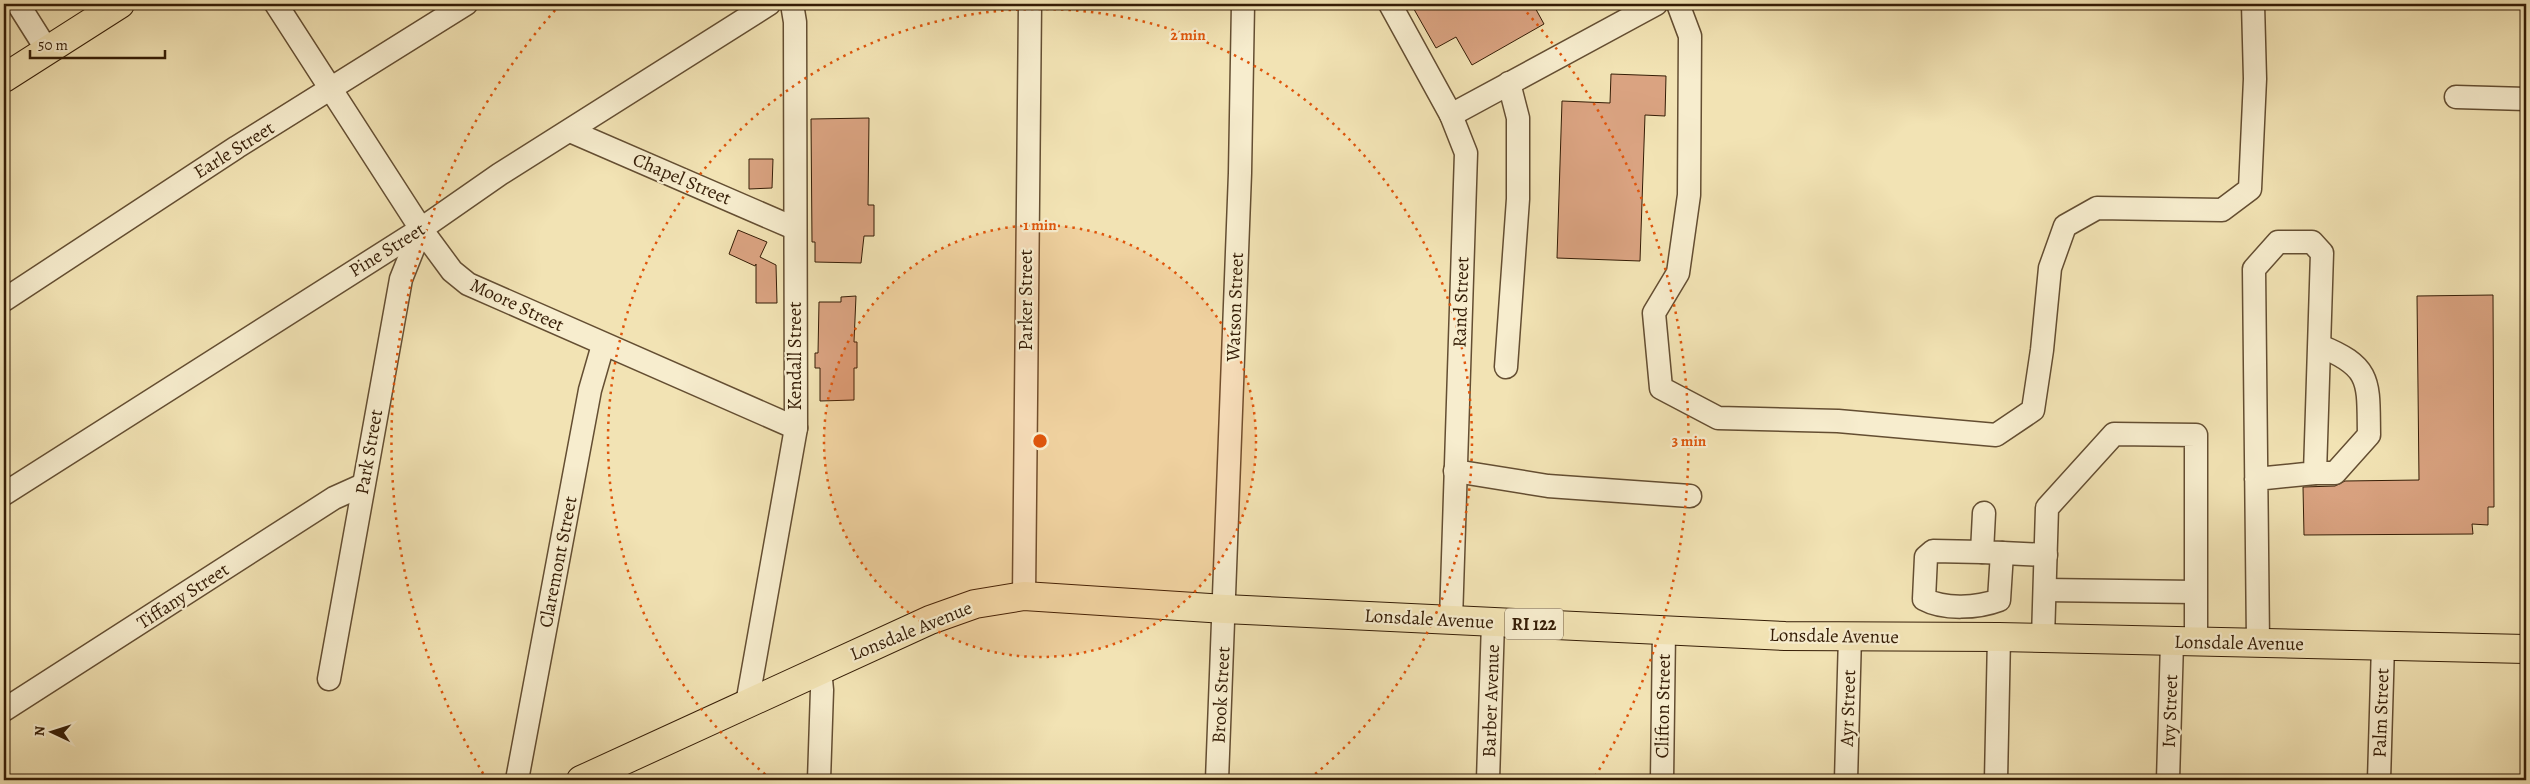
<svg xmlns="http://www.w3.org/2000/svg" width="2530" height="784" font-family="Alegreya,serif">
<rect width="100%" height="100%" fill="#f2e3b4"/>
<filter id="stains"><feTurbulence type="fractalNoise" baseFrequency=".004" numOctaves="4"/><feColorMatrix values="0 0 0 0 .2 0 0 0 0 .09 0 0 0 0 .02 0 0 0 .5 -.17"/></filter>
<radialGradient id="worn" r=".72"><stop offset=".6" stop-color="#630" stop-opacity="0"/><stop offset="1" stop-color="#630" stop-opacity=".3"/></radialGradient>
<g fill="#daa381" stroke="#351d06">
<polygon points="1411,4 1533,4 1544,24 1472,65 1456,37 1436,48"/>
<polygon points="1611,74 1666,76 1665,116 1645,115 1640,261 1557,258 1562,101 1610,103"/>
<polygon points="869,118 868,205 874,205 874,236 864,236 861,263 815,262 815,242 812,242 811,119"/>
<polygon points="749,159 773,159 772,188 749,189"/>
<polygon points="738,230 767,242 760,257 776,265 777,303 756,303 756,264 755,266 729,254"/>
<polygon points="2493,295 2494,507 2488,507 2488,525 2472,524 2473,534 2304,535 2303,487 2335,486 2345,481 2419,480 2417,296"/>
<polygon points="856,296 854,342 857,342 857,368 854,368 854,400 820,401 820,368 815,368 815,353 818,353 819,302 841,302 841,297"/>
</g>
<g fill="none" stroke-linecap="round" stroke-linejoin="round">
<defs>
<g id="minor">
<polyline points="18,4 47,50"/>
<polyline points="276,4 421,229 452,271 468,284 796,428"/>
<polyline points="1390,4 1451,115 1466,153 1451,620"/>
<polyline points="1678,4 1690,36 1689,195 1678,273 1654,313 1661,388 1718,418 1838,421 1996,435 2033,410 2042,350 2050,268 2065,226 2097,208 2222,210 2250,189 2255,79 2253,4"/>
<polyline points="2456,97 2526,99"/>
<polyline points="1451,115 1656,4"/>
<polyline points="570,131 794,228"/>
<polyline points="4,300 237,147 466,4"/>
<polyline points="1506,367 1518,199 1518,118 1509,83"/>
<polyline points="1455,471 1548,486 1690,496"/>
<path d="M 2315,473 L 2335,473 L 2369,435 C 2368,383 2373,367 2320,346"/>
<polyline points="2256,479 2315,473 2322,253 2312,242 2278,242 2254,269 2258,642"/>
<polyline points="4,494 421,229 500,174 769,4"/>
<polyline points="1984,513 1982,552 2046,555"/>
<path d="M 1982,552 L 1933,551 L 1926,557 L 1924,599 C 1944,610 1978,608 1999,600 L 2002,553"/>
<polyline points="2045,590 2195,592"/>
<polyline points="1024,596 1030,4"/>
<polyline points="2043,638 2047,508 2114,434 2196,435 2196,642"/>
<polyline points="329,679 401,279 421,229"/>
<polyline points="747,704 796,428 795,22 792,4"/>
<polyline points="4,710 334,498 363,485"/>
<polyline points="517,780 590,390 603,345"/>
<polyline points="819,780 822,690 820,669"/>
<polyline points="1217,780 1240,173 1243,4"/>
<polyline points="1488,780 1493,622"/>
<polyline points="1662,780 1664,631"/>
<polyline points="1846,780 1850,636"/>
<polyline points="1996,780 1999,637"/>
<polyline points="2168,780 2172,642"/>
<polyline points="2379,780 2383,645"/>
</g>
<g id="major">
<polyline points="4,78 120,4"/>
<polyline points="581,780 930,620 975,604 1024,596 1225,609 1785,636 1999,637 2526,649"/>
</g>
</defs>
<use href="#minor" stroke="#644e32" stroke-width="25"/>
<use href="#major" stroke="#351d06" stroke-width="30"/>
<use href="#minor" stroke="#f7edce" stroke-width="22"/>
<use href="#major" stroke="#f2e3b4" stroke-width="28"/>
</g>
<circle cx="1040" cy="441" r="216" fill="#df560c" fill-opacity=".12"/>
<g fill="none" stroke="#df560c" stroke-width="2.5" stroke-dasharray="2.5 5">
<circle cx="1040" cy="441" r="216"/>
<path d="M771 779A432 432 0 1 1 1309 779"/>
<path d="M487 780A649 649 0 0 1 558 7M1522 7A649 649 0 0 1 1593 780"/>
</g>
<g text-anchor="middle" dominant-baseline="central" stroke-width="4.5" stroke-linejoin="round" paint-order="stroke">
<rect fill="#f7edce" stroke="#6f5b42" stroke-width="1" x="1505" y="608.5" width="58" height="31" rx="4"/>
<g font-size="18" font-weight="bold" fill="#351d06">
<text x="1534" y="624">RI 122</text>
</g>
<g font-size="19" fill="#351d06" stroke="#f7edce">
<text transform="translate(234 150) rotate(-32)">Earle Street</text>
<text transform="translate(682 179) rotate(23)">Chapel Street</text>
<text transform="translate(387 250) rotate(-32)">Pine Street</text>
<text transform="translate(1026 300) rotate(-90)">Parker Street</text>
<text transform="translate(1461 302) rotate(-88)">Rand Street</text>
<text transform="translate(517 305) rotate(25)">Moore Street</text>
<text transform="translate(1235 307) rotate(-88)">Watson Street</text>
<text transform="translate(795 356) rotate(-90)">Kendall Street</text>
<text transform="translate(369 452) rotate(-80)">Park Street</text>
<text transform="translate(558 562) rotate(-79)">Claremont Street</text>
<text transform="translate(183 596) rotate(-33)">Tiffany Street</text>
<text transform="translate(1429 619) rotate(3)">Lonsdale Avenue</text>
<text transform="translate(911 631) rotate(-22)">Lonsdale Avenue</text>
<text transform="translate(1834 636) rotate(1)">Lonsdale Avenue</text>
<text transform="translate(2239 643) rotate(1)">Lonsdale Avenue</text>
<text transform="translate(1221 695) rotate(-87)">Brook Street</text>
<text transform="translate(1491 701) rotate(-88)">Barber Avenue</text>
<text transform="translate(1663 706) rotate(-89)">Clifton Street</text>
<text transform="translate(1848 708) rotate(-88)">Ayr Street</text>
<text transform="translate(2170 711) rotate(-88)">Ivy Street</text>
<text transform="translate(2381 713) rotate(-88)">Palm Street</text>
</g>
</g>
<circle cx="1040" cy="441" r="8" fill="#df560c" stroke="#f7edce" stroke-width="2.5"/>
<g font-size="15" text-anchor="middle" font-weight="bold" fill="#df560c" stroke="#f7edce" stroke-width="4.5" stroke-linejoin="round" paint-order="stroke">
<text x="1188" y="40">2 min</text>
<text x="1040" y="230">1 min</text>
<text x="1689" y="446">3 min</text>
</g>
<rect width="2530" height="784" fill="none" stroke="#f2e3b4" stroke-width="20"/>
<rect x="5" y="5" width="2520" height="774" fill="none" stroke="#351d06" stroke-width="2.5"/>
<rect x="10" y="10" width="2510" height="764" fill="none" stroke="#351d06"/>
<g transform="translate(52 732) rotate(274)" stroke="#f7edce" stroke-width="4" paint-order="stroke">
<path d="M0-4L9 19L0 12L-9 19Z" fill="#351d06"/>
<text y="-8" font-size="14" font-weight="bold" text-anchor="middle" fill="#351d06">N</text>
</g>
<path d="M30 50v8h135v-8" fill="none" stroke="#351d06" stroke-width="2.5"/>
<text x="38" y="50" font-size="15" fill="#351d06" stroke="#f7edce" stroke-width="4" paint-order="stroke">50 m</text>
<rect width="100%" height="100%" filter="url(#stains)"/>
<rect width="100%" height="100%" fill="url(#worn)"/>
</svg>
